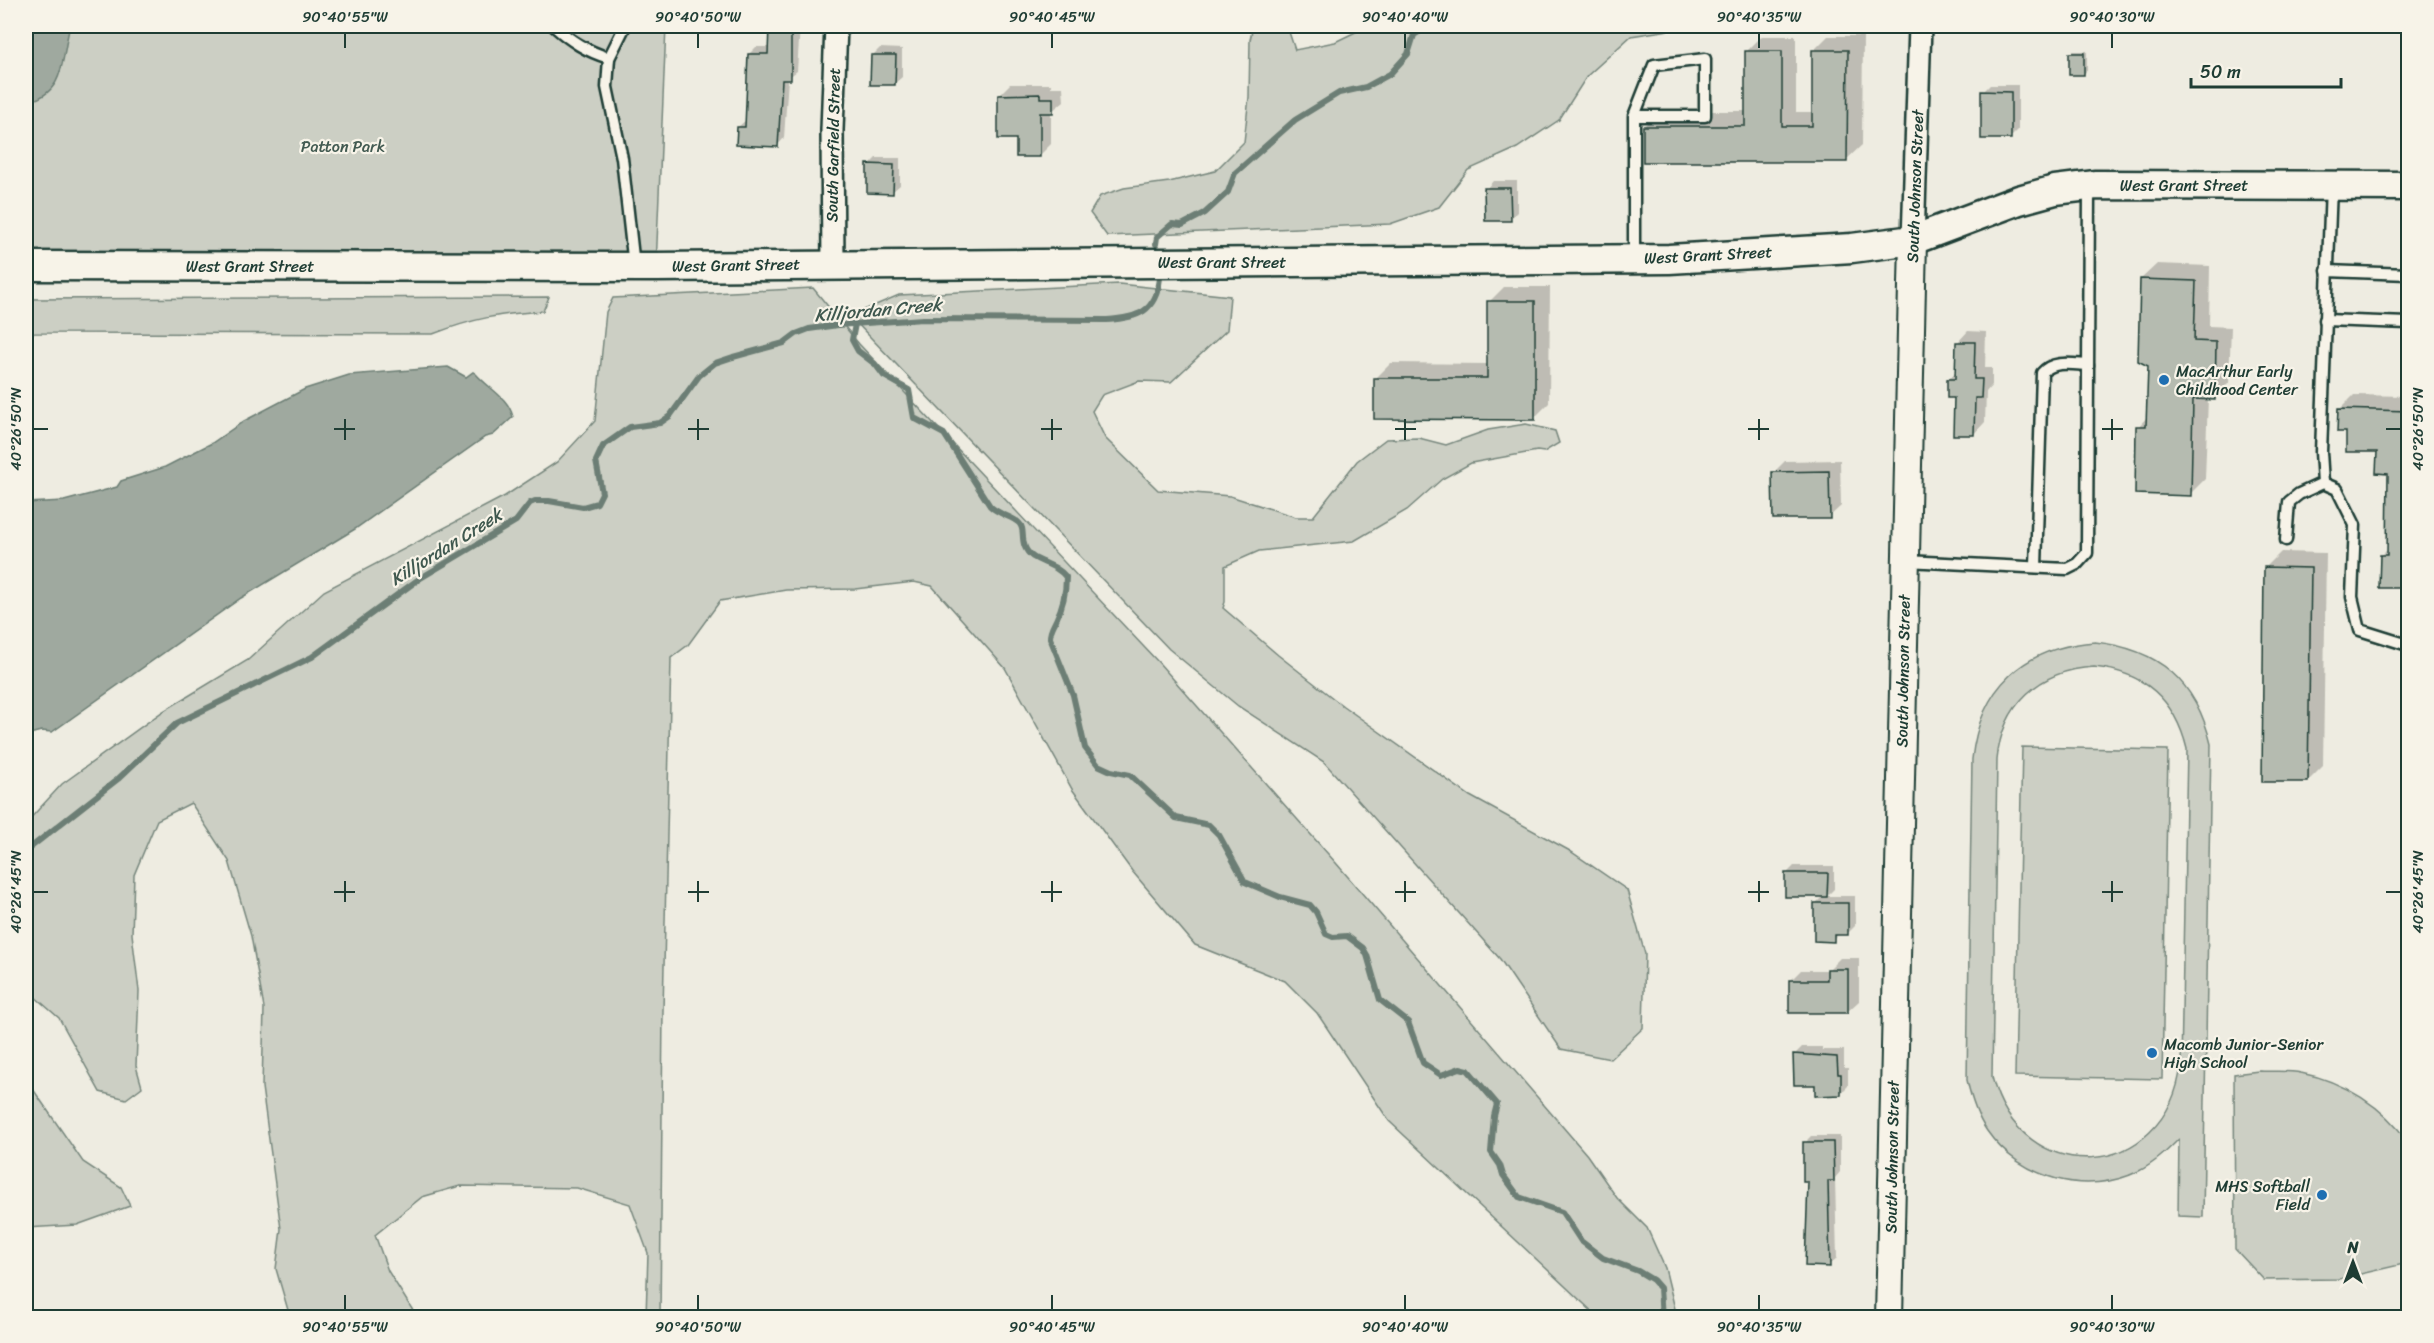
<svg xmlns="http://www.w3.org/2000/svg" width="2434" height="1343" font-family="Sriracha,sans-serif">
<rect width="100%" height="100%" fill="#eeece1"/>
<filter id="ink" filterUnits="userSpaceOnUse"><feTurbulence type="fractalNoise" baseFrequency=".0167" numOctaves="2"/><feDisplacementMap in="SourceGraphic" scale="12" xChannelSelector="R" yChannelSelector="G"/><feConvolveMatrix kernelMatrix="1 2 1 2 8 2 1 2 1" color-interpolation-filters="sRGB"/></filter>
<g filter="url(#ink)">
<g fill="#cccfc4" stroke="#76867c" stroke-width="1.5" fill-rule="evenodd">
<polygon points="26,26 666,26 656,267 26,267"/>
<polygon points="1253,26 1287,26 1295,50 1335,42 1368,26 1695,26 1631,36 1587,76 1559,120 1517,148 1468,170 1439,207 1390,224 1107,236 1090,213 1100,196 1124,188 1169,182 1215,171 1244,142 1249,97 1250,40"/>
<polygon points="1119,284 1230,296 1227,330 1171,382 1139,381 1102,395 1092,411 1105,438 1158,490 1230,496 1296,517 1313,517 1357,461 1386,439 1419,438 1446,445 1488,430 1526,424 1555,431 1559,443 1544,452 1537,451 1471,463 1442,479 1407,510 1354,541 1259,551 1225,566 1225,602 1223,608 1278,655 1343,706 1470,796 1570,851 1627,890 1645,954 1643,1028 1610,1059 1561,1049 1500,959 1324,762 1238,706 1169,649 850,316 899,295"/>
<polygon points="813,288 859,344 1159,663 1336,863 1587,1155 1617,1198 1647,1228 1665,1268 1677,1317 1598,1317 1389,1121 1317,1013 1285,981 1195,945 1132,871 1072,789 1005,668 932,586 914,582 855,589 786,590 720,601 688,645 671,658 663,1010 660,1317 646,1317 648,1253 630,1204 577,1188 460,1186 422,1197 375,1235 388,1271 417,1317 290,1317 276,1269 281,1229 262,1087 264,1008 251,936 229,861 191,803 157,820 134,875 132,934 139,991 136,1066 142,1087 126,1099 100,1092 59,1018 26,989 26,823 62,784 162,712 248,660 324,591 505,496 557,462 595,421 606,312 613,298"/>
<path d="M 549,297 L 543,311 C 499,314 475,318 433,334 L 26,333 L 26,299 Z"/>
<path d="M 2095,642 C 2159,649 2196,681 2211,744 L 2203,1217 L 2178,1216 L 2179,1139 C 2167,1151 2155,1163 2139,1171 C 2087,1197 2020,1179 1987,1131 C 1976,1115 1971,1098 1967,1080 L 1972,759 C 1980,688 2023,647 2095,642 ZM 2094,667 C 2145,672 2175,700 2187,749 L 2181,1065 C 2167,1182 2021,1191 1992,1077 L 1997,760 C 2002,705 2039,670 2094,667 Z"/>
<polygon points="2022,747 2168,750 2162,1079 2015,1076"/>
<path d="M 2259,1071 C 2273,1072 2288,1070 2301,1073 C 2343,1081 2384,1107 2408,1142 L 2408,1263 L 2339,1279 L 2264,1280 L 2235,1249 L 2234,1074 Z"/>
<polygon points="26,1079 83,1162 121,1187 130,1206 77,1225 26,1228"/>
</g>
<g fill="#9fa99f" stroke="#6c7e74" stroke-width="1.5">
<path d="M 26,26 L 70,26 C 61,57 67,94 26,102 Z"/>
<path d="M 448,367 L 466,377 L 473,372 L 476,374 C 489,389 508,397 513,417 L 493,435 L 485,437 L 355,529 L 241,598 L 52,732 L 41,731 L 26,735 L 26,503 L 64,501 L 117,487 L 121,481 L 165,467 L 212,443 L 244,421 L 305,389 L 349,375 Z"/>
</g>
<g fill="#0003">
<polygon points="770,26 800,26 797,71 788,78 784,138 777,146 738,127 746,120 749,54 756,47 770,47"/>
<polygon points="1762,36 1796,36 1796,112 1813,112 1813,51 1828,36 1863,36 1862,145 1846,160 1644,126 1659,111 1747,111 1747,51"/>
<polygon points="880,48 902,49 902,77 894,84 873,55"/>
<polygon points="2073,51 2087,51 2087,70 2084,74 2070,54"/>
<polygon points="1010,84 1051,84 1051,87 1063,87 1064,101 1051,112 1051,144 1040,155 1017,137 999,95"/>
<polygon points="1990,85 2018,85 2018,130 2010,138 1983,92"/>
<polygon points="876,158 900,158 900,185 892,192 869,165"/>
<polygon points="1493,181 1517,181 1517,212 1510,219 1486,189"/>
<polygon points="2157,264 2210,266 2209,326 2231,327 2229,383 2214,398 2208,398 2205,479 2190,494 2138,427 2148,416 2149,365 2141,279"/>
<polygon points="1504,287 1550,287 1549,403 1534,418 1376,378 1391,363 1488,364 1489,302"/>
<polygon points="1968,331 1986,332 1985,368 1992,368 1992,385 1986,392 1985,422 1974,434 1949,379 1957,371 1957,343"/>
<polygon points="2354,395 2408,396 2407,587 2381,556 2389,548 2390,472 2378,451 2348,431 2339,410"/>
<polygon points="1840,460 1841,506 1829,517 1774,472 1785,461"/>
<polygon points="2281,552 2326,553 2323,766 2308,781 2266,567"/>
<polygon points="1794,866 1834,866 1834,889 1827,896 1855,896 1855,926 1847,934 1840,933 1833,940 1816,903 1823,896 1787,873"/>
<polygon points="1840,958 1859,958 1859,1001 1847,1012 1790,981 1801,970 1828,970"/>
<polygon points="1802,1047 1822,1047 1822,1050 1844,1050 1844,1068 1848,1068 1848,1086 1840,1094 1816,1083 1795,1054"/>
<polygon points="1812,1136 1840,1136 1840,1172 1835,1178 1837,1258 1829,1265 1809,1180 1805,1143"/>
</g>
<g fill="none" stroke-linecap="round" stroke-linejoin="round">
<g stroke="#6c7e74" stroke-width="6">
<polyline points="1156,244 1157,237 1172,224 1182,225 1205,213 1228,192 1235,173 1295,120 1339,93 1366,87 1390,74 1408,54 1414,35 1429,26"/>
<path d="M 855,324 L 852,340 L 858,351 L 875,364 L 884,376 L 909,390 L 914,418 L 944,434 L 990,506 C 999,515 1012,516 1019,523 C 1027,530 1017,545 1033,557 C 1045,564 1057,566 1066,577 C 1066,592 1063,606 1056,620 C 1053,627 1050,630 1050,638 L 1073,695 L 1085,748 L 1098,765 L 1111,771 L 1130,775 L 1176,818 L 1209,825 L 1219,835 L 1245,882 L 1280,897 L 1310,905 L 1316,912 L 1326,934 L 1333,937 L 1347,936 L 1363,948 L 1367,955 L 1380,1000 L 1408,1022 L 1423,1063 L 1441,1075 L 1460,1068 L 1468,1070 L 1497,1104 L 1494,1116 L 1491,1152 L 1500,1165 L 1503,1175 L 1519,1197 L 1562,1212 L 1581,1241 L 1603,1258 L 1638,1271 L 1653,1280 L 1660,1288 L 1662,1318"/>
<path d="M 26,851 L 118,779 L 177,723 L 312,657 L 419,579 L 516,521 L 530,503 L 535,501 L 549,501 L 583,507 L 597,503 L 602,493 L 596,461 L 603,446 L 630,427 L 660,423 L 670,416 L 699,376 L 715,363 L 733,357 L 784,343 L 796,334 L 809,329 L 838,325 L 923,319 L 1107,320 C 1138,318 1156,312 1160,278"/>
</g>
</g>
<g fill="#b5bbb0" stroke="#1f3d34" stroke-width="1.5">
<polygon points="769,26 791,26 791,80 782,80 778,147 736,145 737,127 745,127 748,54 768,54"/>
<polygon points="1812,50 1848,50 1847,162 1643,162 1643,126 1745,126 1745,51 1782,51 1782,126 1812,126"/>
<rect x="2069" y="53" width="15" height="22"/>
<polygon points="871,55 896,55 895,85 870,85"/>
<polygon points="1981,91 2011,92 2011,139 1981,139"/>
<polygon points="1040,94 1040,98 1053,98 1053,113 1040,113 1040,157 1016,157 1016,139 998,139 998,95"/>
<polygon points="867,164 894,165 893,194 867,193"/>
<polygon points="1484,188 1510,188 1511,221 1485,221"/>
<polygon points="2140,279 2196,281 2194,341 2216,342 2215,400 2193,399 2191,496 2135,494 2136,426 2146,426 2148,366 2138,361"/>
<polygon points="1487,301 1535,301 1535,420 1374,419 1374,378 1487,378"/>
<polygon points="1956,342 1975,342 1974,379 1982,379 1981,398 1975,398 1974,435 1953,435 1954,398 1947,398 1947,379 1955,379"/>
<polygon points="2338,409 2409,411 2408,588 2379,588 2380,555 2387,555 2388,474 2376,473 2377,452 2346,452 2346,432 2337,432"/>
<polygon points="1829,471 1830,519 1773,519 1772,472"/>
<polygon points="2264,567 2311,568 2308,782 2262,782"/>
<polygon points="1785,873 1828,873 1827,897 1785,897"/>
<polygon points="1814,903 1848,903 1848,935 1834,935 1834,942 1814,941"/>
<polygon points="1827,969 1848,969 1848,1013 1789,1013 1789,980 1827,980"/>
<polygon points="1793,1054 1837,1057 1838,1074 1841,1074 1841,1095 1815,1096 1815,1085 1794,1085"/>
<polygon points="1803,1142 1833,1142 1834,1181 1828,1181 1830,1267 1805,1266 1808,1182 1803,1182"/>
</g>
<g fill="none" stroke-linecap="round" stroke-linejoin="round">
<defs>
<g id="service">
<path d="M 554,26 C 571,41 586,51 609,58"/>
<polyline points="625,26 609,58 607,87 622,158 634,266"/>
<polyline points="1634,259 1634,116 1654,65 1705,59 1705,116 1634,116"/>
<polyline points="2327,271 2408,274"/>
<polyline points="2325,320 2408,323"/>
<polyline points="2323,483 2337,489 2355,525 2352,597 2360,630 2408,645"/>
<polyline points="2286,540 2289,502 2299,494 2323,483 2321,452 2331,186"/>
<polyline points="1906,561 2067,569 2077,564 2087,553 2089,192 2086,186"/>
<path d="M 2036,567 L 2042,373 C 2053,360 2072,364 2088,365"/>
</g>
<g id="minor">
<polyline points="1913,240 1920,26"/>
<polyline points="833,264 832,130 836,26"/>
</g>
<polyline id="tertiary" points="1889,1318 1913,240"/>
<polyline id="secondary" points="26,266 656,267 1669,259 1852,248 1913,240 2019,200 2055,190 2096,185 2408,186"/>
</defs>
<use href="#service" stroke="#1f3d34" stroke-width="15"/>
<use href="#minor" stroke="#1f3d34" stroke-width="26"/>
<use href="#tertiary" stroke="#1f3d34" stroke-width="30"/>
<use href="#secondary" stroke="#1f3d34" stroke-width="33"/>
<use href="#service" stroke="#f7f3e8" stroke-width="10"/>
<use href="#minor" stroke="#f7f3e8" stroke-width="21"/>
<use href="#tertiary" stroke="#f7f3e8" stroke-width="26"/>
<use href="#secondary" stroke="#f7f3e8" stroke-width="28"/>
</g>
</g>
<path fill="none" stroke="#1f3d34" stroke-width="2" d="M 345,33 L 345,48M 698,33 L 698,48M 1052,33 L 1052,48M 1405,33 L 1405,48M 1759,33 L 1759,48M 2112,33 L 2112,48M 345,419 L 345,440M 698,419 L 698,440M 1052,419 L 1052,440M 1405,419 L 1405,440M 1759,419 L 1759,440M 2112,419 L 2112,440M 33,429 L 48,429M 334,429 L 355,429M 688,429 L 709,429M 1041,429 L 1062,429M 1395,429 L 1416,429M 1748,429 L 1769,429M 2102,429 L 2123,429M 2386,429 L 2401,429M 345,881 L 345,902M 698,881 L 698,902M 1052,881 L 1052,902M 1405,881 L 1405,902M 1759,881 L 1759,902M 2112,881 L 2112,902M 33,892 L 48,892M 334,892 L 355,892M 688,892 L 709,892M 1041,892 L 1062,892M 1395,892 L 1416,892M 1748,892 L 1769,892M 2102,892 L 2123,892M 2386,892 L 2401,892M 345,1295 L 345,1310M 698,1295 L 698,1310M 1052,1295 L 1052,1310M 1405,1295 L 1405,1310M 1759,1295 L 1759,1310M 2112,1295 L 2112,1310"/>
<g fill="#1f6fb2" stroke="#f7f3e8" stroke-width="2">
<circle cx="2164" cy="380" r="6"/>
<circle cx="2152" cy="1053" r="6"/>
<circle cx="2322" cy="1195" r="6"/>
</g>
<g text-anchor="middle" dominant-baseline="central" stroke-width="4.5" stroke-linejoin="round" paint-order="stroke">
<g font-size="16" fill="#1f3d34" stroke="#f7f3e8">
<text transform="translate(833 145) rotate(-89)">South Garfield Street</text>
<text x="2184" y="185">West Grant Street</text>
<text transform="translate(1915 186) rotate(-88)">South Johnson Street</text>
<text transform="translate(1708 255) rotate(-3)">West Grant Street</text>
<text x="1222" y="262">West Grant Street</text>
<text transform="translate(736 265) rotate(-1)">West Grant Street</text>
<text x="250" y="266">West Grant Street</text>
<text transform="translate(1903 671) rotate(-89)">South Johnson Street</text>
<text transform="translate(1892 1157) rotate(-89)">South Johnson Street</text>
</g>
<g font-size="16" fill="#425a51" stroke="#f7f3e8">
<text x="343" y="146">Patton Park</text>
</g>
<g font-size="16" fill="#1f3d34" stroke="#f7f3e8" text-anchor="start">
<text x="2176" y="371">MacArthur Early<tspan x="2176" dy="18">Childhood Center</tspan></text>
<text x="2164" y="1044">Macomb Junior-Senior<tspan x="2164" dy="18">High School</tspan></text>
<text x="2310" y="1186" text-anchor="end">MHS Softball<tspan x="2310" dy="18">Field</tspan></text>
</g>
<g font-size="18" font-style="italic" fill="#3f584f" stroke="#f7f3e8">
<text transform="translate(878 310) rotate(-5)">Killjordan Creek</text>
<text transform="translate(446 547) rotate(-32)">Killjordan Creek</text>
</g>
</g>
<rect width="2434" height="1343" fill="none" stroke="#f7f3e8" stroke-width="66"/>
<g transform="translate(2353 1262)" stroke="#f7f3e8" stroke-width="4.5" paint-order="stroke">
<path d="M0-4.5L10 22L0 15L-10 22Z" fill="#1f3d34"/>
<text y="-9" font-size="16" font-weight="bold" text-anchor="middle" fill="#1f3d34">N</text>
</g>
<path d="M2191 78v9h150v-9" fill="none" stroke="#1f3d34" stroke-width="3"/>
<text x="2200" y="78" font-size="18" fill="#1f3d34" stroke="#f7f3e8" stroke-width="4.5" paint-order="stroke">50 m</text>
<rect x="33" y="33" width="2368" height="1277" fill="none" stroke="#1f3d34" stroke-width="2"/>
<g font-size="15" text-anchor="middle" fill="#1f3d34">
<text x="345" y="22">90°40'55"W</text>
<text x="698" y="22">90°40'50"W</text>
<text x="1052" y="22">90°40'45"W</text>
<text x="1405" y="22">90°40'40"W</text>
<text x="1759" y="22">90°40'35"W</text>
<text x="2112" y="22">90°40'30"W</text>
<text transform="translate(16 429) rotate(-90)" y="5">40°26'50"N</text>
<text transform="translate(2418 429) rotate(-90)" y="5">40°26'50"N</text>
<text transform="translate(16 892) rotate(-90)" y="5">40°26'45"N</text>
<text transform="translate(2418 892) rotate(-90)" y="5">40°26'45"N</text>
<text x="345" y="1332">90°40'55"W</text>
<text x="698" y="1332">90°40'50"W</text>
<text x="1052" y="1332">90°40'45"W</text>
<text x="1405" y="1332">90°40'40"W</text>
<text x="1759" y="1332">90°40'35"W</text>
<text x="2112" y="1332">90°40'30"W</text>
</g>
</svg>
